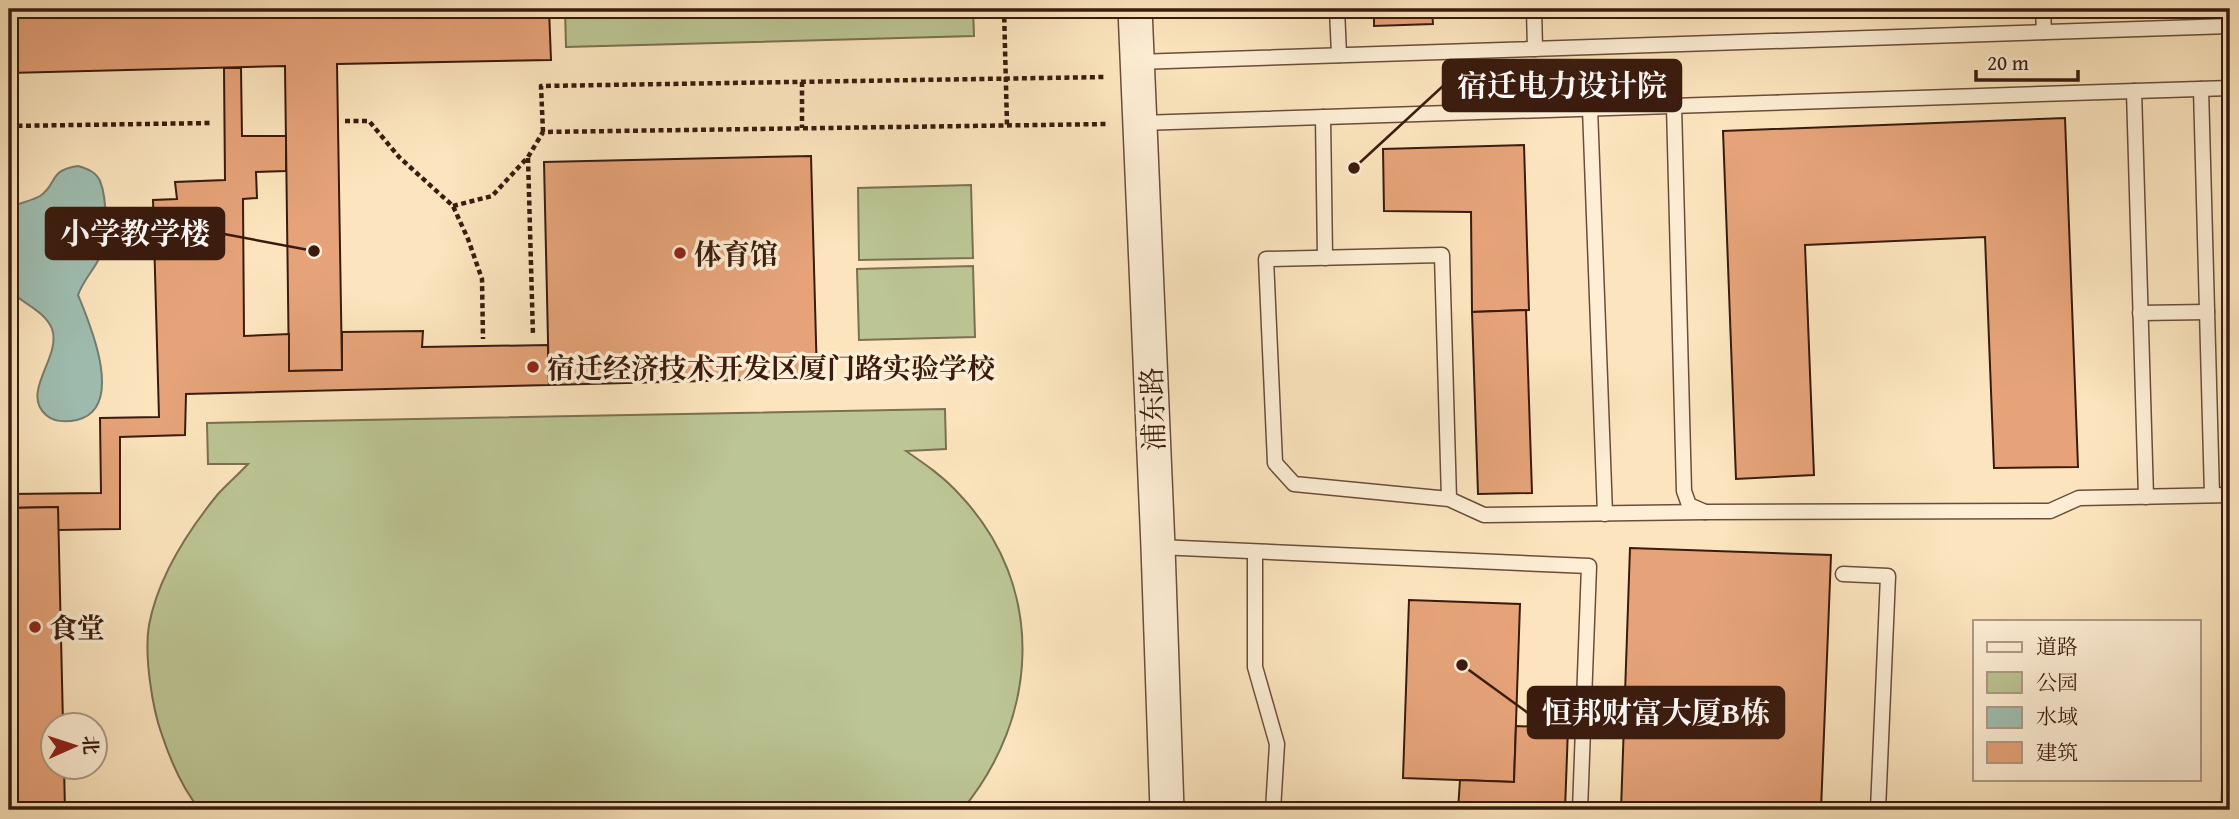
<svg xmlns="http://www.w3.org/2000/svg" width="2239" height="819" font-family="'Gentium Book Plus','Noto Serif SC',serif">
<rect width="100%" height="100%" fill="#fce5be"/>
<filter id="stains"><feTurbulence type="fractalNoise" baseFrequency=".00286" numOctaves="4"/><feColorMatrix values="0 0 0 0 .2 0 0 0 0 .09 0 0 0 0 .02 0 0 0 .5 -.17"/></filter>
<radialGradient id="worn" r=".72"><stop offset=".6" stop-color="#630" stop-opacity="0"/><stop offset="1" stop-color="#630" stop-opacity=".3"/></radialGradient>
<g fill="#bcc594" stroke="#7b7051" stroke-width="2">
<polygon points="565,9 973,9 974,36 566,47"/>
<polygon points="971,185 973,258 859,260 858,188"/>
<polygon points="973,266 975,337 859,340 857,269"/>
<path d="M 945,409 L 946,449 L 906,451 C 925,464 944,477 960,495 C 1046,586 1040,716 962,810 L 200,810 C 182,788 171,762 162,735 C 152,708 144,654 149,625 C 158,577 187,532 218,494 C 227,484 239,474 248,464 L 208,464 L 207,423 Z"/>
</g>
<path fill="#9fbfb2" stroke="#777d70" stroke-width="2" d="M 78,166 C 88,169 96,172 100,181 C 107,198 108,240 100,257 C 93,271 83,281 78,295 C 90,324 126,408 77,420 C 67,422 54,422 46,415 C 20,392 62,357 52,329 C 45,311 22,303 9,290 L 9,208 C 19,203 31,201 40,196 C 58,184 48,170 78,166 Z"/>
<g fill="#e6a379" stroke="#3a1b0e" stroke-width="2">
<polygon points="9,9 549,9 551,60 337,64 342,370 289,371 285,66 9,73"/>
<polygon points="1374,9 1432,9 1433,24 1374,26"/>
<polygon points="1576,9 1644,9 1644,13 1576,15"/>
<polygon points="1733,9 1819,9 1733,12"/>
<polygon points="224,68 241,68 242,136 286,136 286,171 256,172 257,198 243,199 244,336 289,334 289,371 342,370 342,332 423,331 422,347 548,345 549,385 186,394 185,435 120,437 120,529 58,530 58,507 9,508 9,494 101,493 100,418 159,417 153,200 177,199 175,182 225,180"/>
<polygon points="2065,118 2078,467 1994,468 1985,237 1805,245 1814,475 1736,479 1723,131"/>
<polygon points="1524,145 1529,310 1472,312 1471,212 1384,211 1383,149"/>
<polygon points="811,156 817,378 549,385 544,162"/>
<polygon points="1526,310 1532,493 1478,494 1472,312"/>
<polygon points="58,507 63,724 52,724 52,766 64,766 65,810 9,810 9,508"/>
<polygon points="1630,548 1831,555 1821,810 1621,810"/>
<polygon points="1409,600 1520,604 1514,782 1403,778"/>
<polygon points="1516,726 1568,728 1565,810 1458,810 1460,780 1514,782"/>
</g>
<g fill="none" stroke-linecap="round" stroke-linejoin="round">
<defs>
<g id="service">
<polyline points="1337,9 1339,55"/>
<polyline points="1534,9 1535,49"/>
<polyline points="2043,9 2044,32"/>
<polyline points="1137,62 2230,26"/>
<polyline points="2201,89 2212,495"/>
<polyline points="2134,91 2146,497"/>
<polyline points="1674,106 1684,491 1689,505 1705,512 2050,511 2079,498 2230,495"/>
<polyline points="1590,108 1605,514"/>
<polyline points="1323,117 1325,258"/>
<polyline points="1140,123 2230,88"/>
<polyline points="2140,313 2207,312"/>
<polyline points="1449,499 1294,484 1275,463 1266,259 1442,255 1449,499 1484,515 1705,512"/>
<polyline points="1158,547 1589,566 1580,810"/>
<polyline points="1255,553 1255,667 1277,744 1273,810"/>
<polyline points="1843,574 1888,576 1878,810"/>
<polyline points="2229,810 2230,763"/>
</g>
<polyline id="tertiary" points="1135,9 1158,547 1167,810"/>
</defs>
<use href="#service" stroke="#6a4e3a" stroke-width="17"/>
<use href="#tertiary" stroke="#6a4e3a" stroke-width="36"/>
<g stroke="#3a1b0e" stroke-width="4.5" stroke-dasharray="5 3.5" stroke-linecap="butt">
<polyline points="1004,9 1007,125"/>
<polyline points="802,82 802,128"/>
<polyline points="345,121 369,121 399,157 453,206 468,239 482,279 483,339"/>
<polyline points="9,126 212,123"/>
<polyline points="543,132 541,86 1105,77"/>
<polyline points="528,158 533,336"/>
<polyline points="453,206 492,196 528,157 543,132 1109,124"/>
</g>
<use href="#service" stroke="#fdeed5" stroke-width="14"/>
<use href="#tertiary" stroke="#fdeed5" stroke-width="33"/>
</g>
<g fill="#8f2418" stroke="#fdeed5" stroke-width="2.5">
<circle cx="680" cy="253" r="7"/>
<circle cx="533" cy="367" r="7"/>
<circle cx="35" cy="627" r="7"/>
</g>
<g text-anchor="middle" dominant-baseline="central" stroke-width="7" stroke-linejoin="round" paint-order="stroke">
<g font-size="28" font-weight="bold" fill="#3a1b0e" stroke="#fdeed5" text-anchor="start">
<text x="694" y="253">体育馆</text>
<text x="547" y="367">宿迁经济技术开发区厦门路实验学校</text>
<text x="49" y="627">食堂</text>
</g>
<g font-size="28" fill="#3a1b0e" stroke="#fdeed5">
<text transform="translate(1152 409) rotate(-92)">浦东路</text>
</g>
</g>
<path fill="none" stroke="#3a1b0e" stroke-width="2.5" d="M1354 168L1443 86M314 251L224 234M1462 665L1528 713"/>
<g fill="#3a1b0e" stroke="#fdeed5" stroke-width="2.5">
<circle cx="1354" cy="168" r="7"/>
<circle cx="314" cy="251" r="7"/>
<circle cx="1462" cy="665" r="7"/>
</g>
<g fill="#3a1b0e" stroke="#3a1b0e" stroke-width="2.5">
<rect x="1443" y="60" width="238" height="51" rx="7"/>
<rect x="46" y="208" width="178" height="51" rx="7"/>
<rect x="1528" y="687" width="256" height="51" rx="7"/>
</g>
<g font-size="30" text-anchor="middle" font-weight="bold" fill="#fff">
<text x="1562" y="96">宿迁电力设计院</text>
<text x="135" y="244">小学教学楼</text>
<text x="1656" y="723">恒邦财富大厦B栋</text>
</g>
<rect width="2239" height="819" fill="none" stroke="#fce5be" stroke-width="35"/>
<rect x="10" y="10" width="2218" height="798" fill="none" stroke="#3a1b0e" stroke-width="3.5"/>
<rect x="18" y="18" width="2204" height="784" fill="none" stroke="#3a1b0e" stroke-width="2"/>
<rect x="1973" y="620" width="228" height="161" fill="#fdeed5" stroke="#af9a85" stroke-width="2"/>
<rect x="1987" y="642" width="35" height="10" fill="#fdeed5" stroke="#af9a85" stroke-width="2"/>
<text x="2036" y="654" font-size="21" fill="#3a1b0e">道路</text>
<rect x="1987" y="672" width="35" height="21" fill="#bcc594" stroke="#af9a85" stroke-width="2"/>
<text x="2036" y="690" font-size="21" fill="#3a1b0e">公园</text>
<rect x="1987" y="707" width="35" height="21" fill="#9fbfb2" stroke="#af9a85" stroke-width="2"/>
<text x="2036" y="724" font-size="21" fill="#3a1b0e">水域</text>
<rect x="1987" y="742" width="35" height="21" fill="#e6a379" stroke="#af9a85" stroke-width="2"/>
<text x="2036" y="760" font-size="21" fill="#3a1b0e">建筑</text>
<g transform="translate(74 746) rotate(87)"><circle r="33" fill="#fdeed5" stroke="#af9a85" stroke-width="2"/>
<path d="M0-5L12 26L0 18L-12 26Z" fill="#8f2418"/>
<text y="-10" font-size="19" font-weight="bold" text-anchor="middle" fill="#3a1b0e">北</text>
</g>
<path d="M1976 70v10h102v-10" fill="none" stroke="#3a1b0e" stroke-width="3.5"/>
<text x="1987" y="70" font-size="21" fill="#3a1b0e" stroke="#fdeed5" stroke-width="5" paint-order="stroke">20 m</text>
<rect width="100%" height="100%" filter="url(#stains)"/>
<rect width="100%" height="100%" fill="url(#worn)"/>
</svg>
